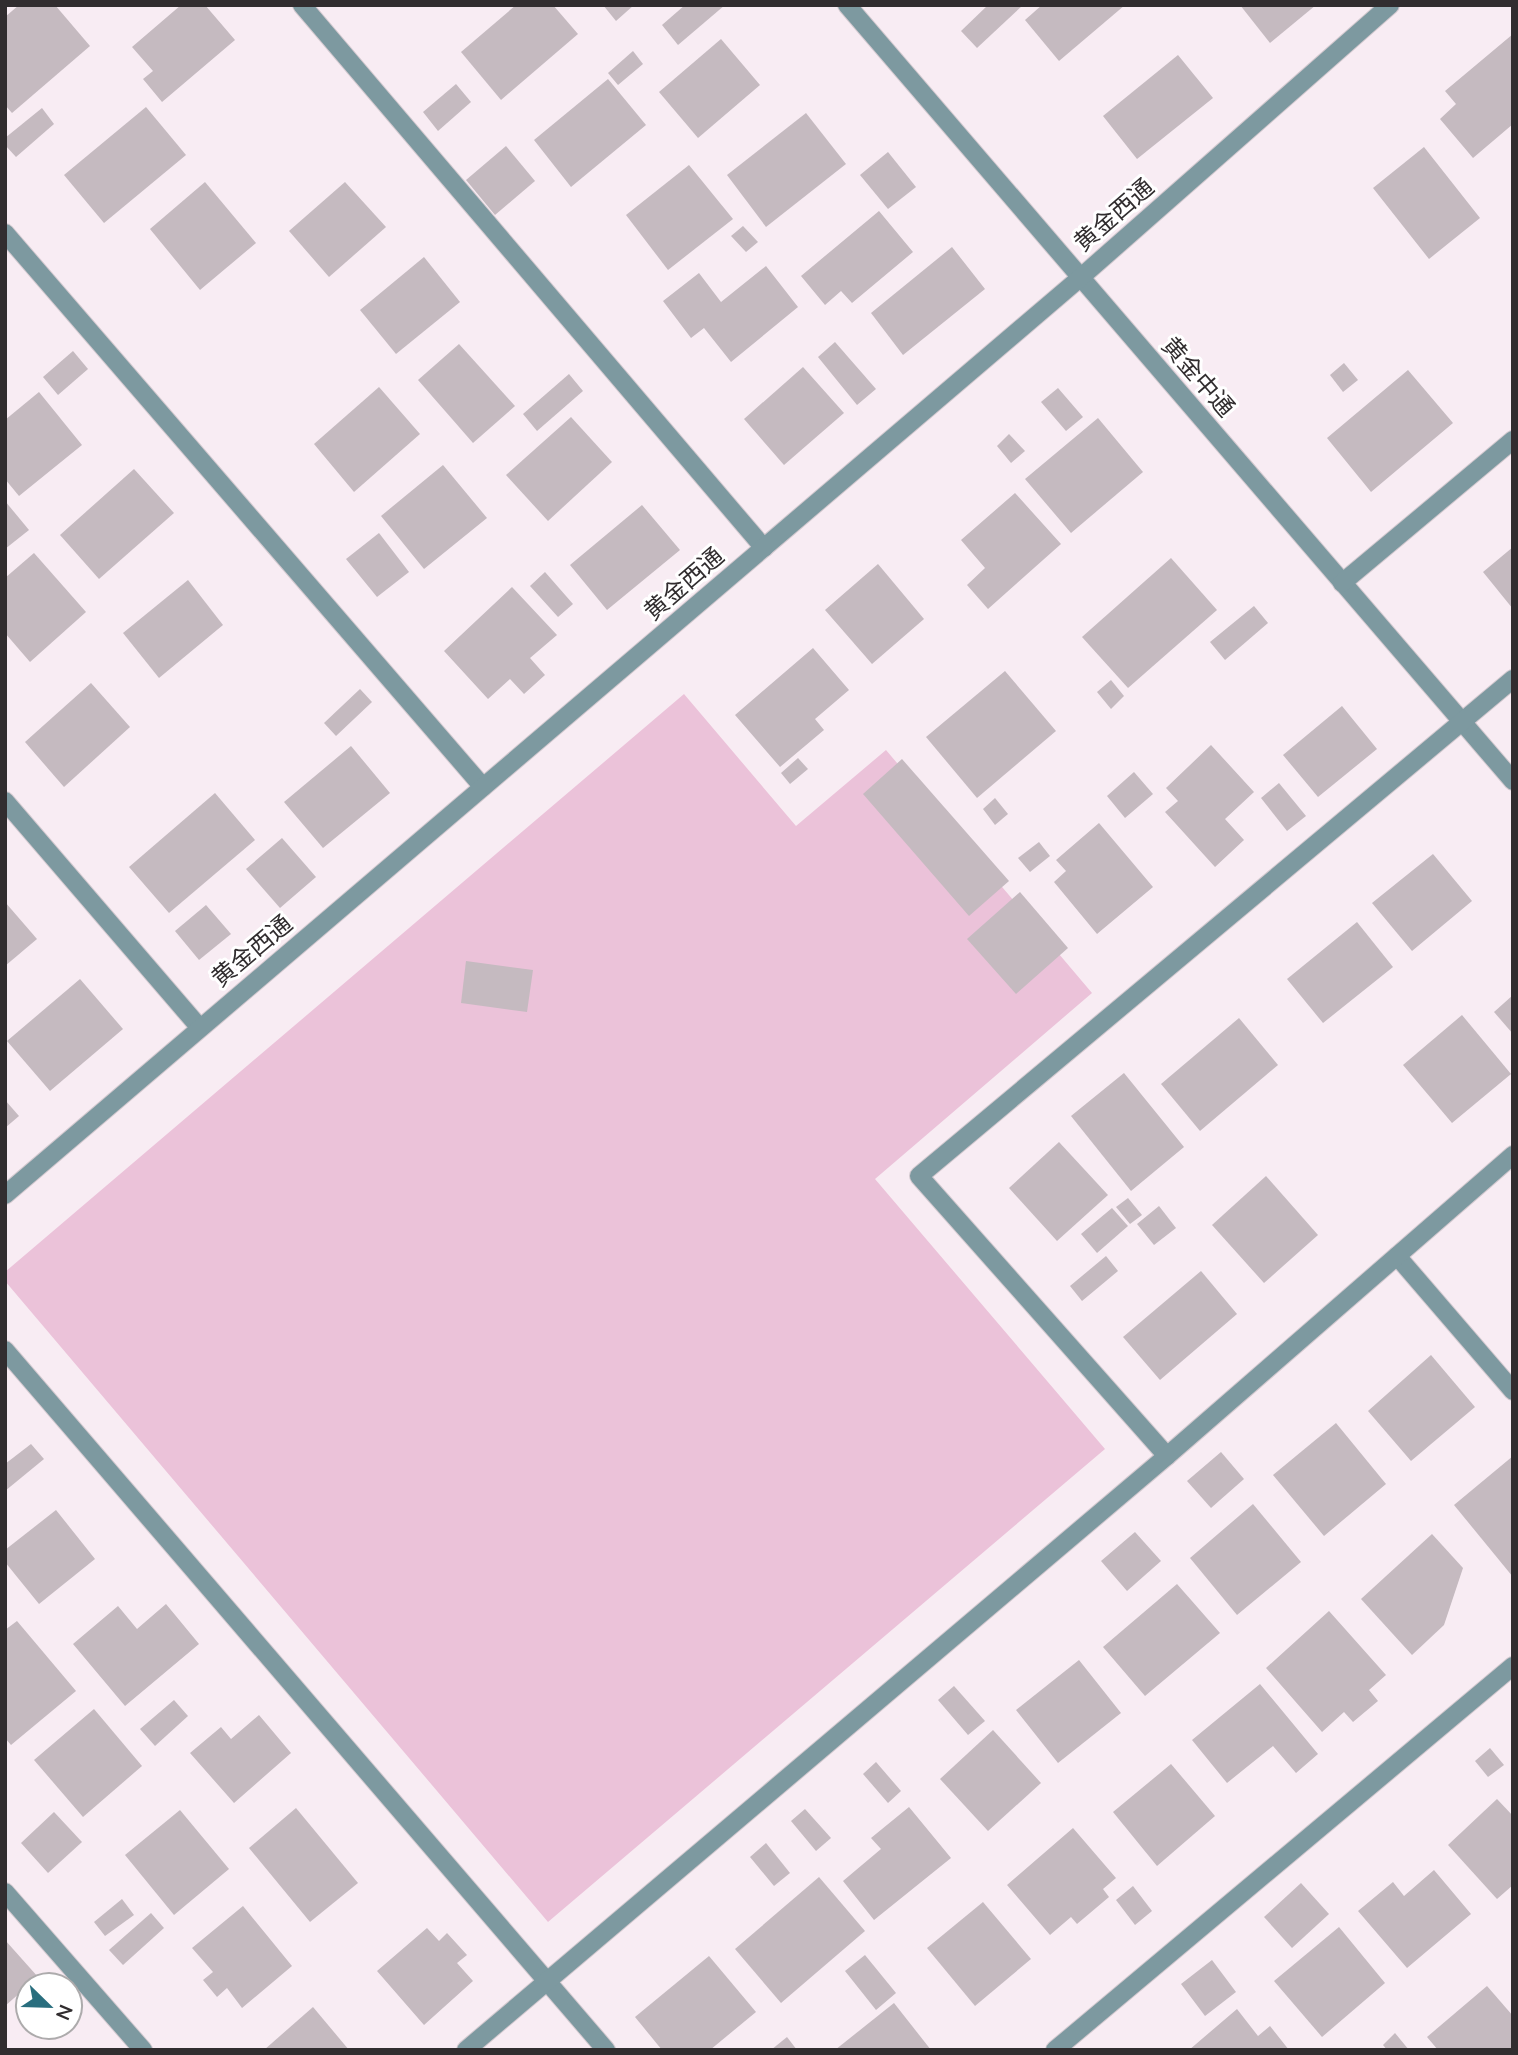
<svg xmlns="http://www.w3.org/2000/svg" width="1518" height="2055" font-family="'Nunito Sans','Noto Sans JP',sans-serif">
<rect width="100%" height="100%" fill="#f8ecf3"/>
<polygon fill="#ebc2d9" points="684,694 796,826 886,750 1092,993 875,1179 1105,1449 548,1922 5,1281 5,1272"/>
<g fill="#c5bac0">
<polygon points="19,5 55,5 90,46 12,113 5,105 5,17"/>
<polygon points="181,5 205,5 235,40 162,102 143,79 153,71 132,47"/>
<polygon points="516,5 553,5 578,34 501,100 461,52"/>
<polygon points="603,5 634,5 616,21"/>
<polygon points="685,5 725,5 678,45 662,25"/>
<polygon points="988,5 1023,5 977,48 961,31"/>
<polygon points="1042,5 1125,5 1059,61 1025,20"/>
<polygon points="1240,5 1316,5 1270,43"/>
<polygon points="1513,34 1513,124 1473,158 1440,119 1456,104 1445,91"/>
<polygon points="721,39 760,85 698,138 659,92"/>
<polygon points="633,51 643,64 618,85 608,73"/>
<polygon points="1178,55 1213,98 1137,159 1103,116"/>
<polygon points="608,79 646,125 571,187 534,140"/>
<polygon points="456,84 471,102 438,131 423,112"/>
<polygon points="146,107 186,155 104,223 64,175"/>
<polygon points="42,108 54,124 16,157 5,145 5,138"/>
<polygon points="806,113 846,164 766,227 727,175"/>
<polygon points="506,146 535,181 495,215 466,180"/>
<polygon points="1424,147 1480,218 1429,259 1373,188"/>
<polygon points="888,152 916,187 888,209 860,175"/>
<polygon points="689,165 733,219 668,270 626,215"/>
<polygon points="205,182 256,243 200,290 150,229"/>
<polygon points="345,182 386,227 329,277 289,231"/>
<polygon points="879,211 913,252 852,303 841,291 825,305 801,276"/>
<polygon points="743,226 758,242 746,252 731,236"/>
<polygon points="952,247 985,289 903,355 871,313"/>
<polygon points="424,257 460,302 396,354 360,310"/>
<polygon points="766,266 798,307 731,362 704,328 691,338 663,301 699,273 721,302"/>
<polygon points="835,342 876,389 857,405 818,357"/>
<polygon points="459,344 515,406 473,443 418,380"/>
<polygon points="73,351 88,369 58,395 43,377"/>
<polygon points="1344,363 1358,380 1343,392 1330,375"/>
<polygon points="803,367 844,413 784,465 744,419"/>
<polygon points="1408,370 1453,423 1371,492 1327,438"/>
<polygon points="569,374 583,391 537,431 523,414"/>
<polygon points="379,387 420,434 354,492 314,444"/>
<polygon points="1058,388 1083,417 1066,431 1041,402"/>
<polygon points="39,392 82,445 19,496 5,479 5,420"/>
<polygon points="571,417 612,462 548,521 506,475"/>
<polygon points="1098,418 1143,472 1071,533 1025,479"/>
<polygon points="1009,434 1025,451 1011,463 997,446"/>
<polygon points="443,465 487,518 424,569 381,516"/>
<polygon points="134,469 174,513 99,579 60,535"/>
<polygon points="1015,493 1061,544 988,609 967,585 985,568 961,540"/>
<polygon points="5,501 29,530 5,549"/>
<polygon points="642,505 680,550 607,610 570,565"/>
<polygon points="379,533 409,572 377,597 346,559"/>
<polygon points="1513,547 1513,609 1483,572"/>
<polygon points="34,553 86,612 30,662 5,633 5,578"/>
<polygon points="1171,558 1217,610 1128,688 1082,637"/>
<polygon points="878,564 924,619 872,664 825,610"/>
<polygon points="545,572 573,604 558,617 530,586"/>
<polygon points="188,580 223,625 159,678 123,633"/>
<polygon points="512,587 557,635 530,658 545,675 524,694 510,679 488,699 444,651"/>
<polygon points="1254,606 1268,623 1225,660 1210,642"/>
<polygon points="813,648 849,690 815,719 824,730 780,767 735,715"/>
<polygon points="1005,671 1056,731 977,798 926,737"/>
<polygon points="1111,680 1124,696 1111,709 1097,692"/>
<polygon points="91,683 130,727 64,787 25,742"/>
<polygon points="360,689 372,702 336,736 324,723"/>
<polygon points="1342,706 1377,749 1318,797 1283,755"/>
<polygon points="1211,745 1254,792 1225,819 1244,840 1215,867 1165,812 1178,801 1166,788"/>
<polygon points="351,746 390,793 323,848 284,802"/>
<polygon points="798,758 808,769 790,784 781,773"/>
<polygon points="902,759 1009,881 969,916 863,794"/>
<polygon points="1134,772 1153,794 1125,818 1107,796"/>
<polygon points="1279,783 1306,816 1287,831 1261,798"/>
<polygon points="215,793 255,840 169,913 129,867"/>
<polygon points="995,798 1008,814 995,825 983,809"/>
<polygon points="1099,823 1153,887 1097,934 1054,882 1066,871 1056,860"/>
<polygon points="282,838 316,877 280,908 246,869"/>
<polygon points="1039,842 1050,856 1030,872 1018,858"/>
<polygon points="1433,854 1472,901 1412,951 1372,903"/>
<polygon points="1020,892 1068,948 1016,994 967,939"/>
<polygon points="5,902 37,939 5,966"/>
<polygon points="206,905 231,934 199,960 175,931"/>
<polygon points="1357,922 1393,967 1323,1023 1287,979"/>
<polygon points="466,961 533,970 527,1012 461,1003"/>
<polygon points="80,979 123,1029 50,1091 7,1041"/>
<polygon points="1513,995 1513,1034 1494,1012"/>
<polygon points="1462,1015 1511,1074 1452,1123 1403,1065"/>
<polygon points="1239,1018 1278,1065 1200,1131 1161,1084"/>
<polygon points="1124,1073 1184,1147 1131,1191 1071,1116"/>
<polygon points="5,1100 19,1116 5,1128"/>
<polygon points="1059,1142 1108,1195 1057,1241 1009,1188"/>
<polygon points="1266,1176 1318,1235 1264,1283 1212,1225"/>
<polygon points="1128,1198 1142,1215 1130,1224 1116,1207"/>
<polygon points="1159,1206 1176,1228 1154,1245 1137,1224"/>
<polygon points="1112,1208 1128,1226 1097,1253 1081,1234"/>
<polygon points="1106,1256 1118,1271 1082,1301 1070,1286"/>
<polygon points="1201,1271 1237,1314 1160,1380 1123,1337"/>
<polygon points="1431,1355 1475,1407 1411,1461 1368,1411"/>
<polygon points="1336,1423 1386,1484 1324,1536 1273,1475"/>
<polygon points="31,1444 44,1459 5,1491 5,1464"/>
<polygon points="1221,1452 1244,1479 1211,1508 1187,1481"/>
<polygon points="1513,1456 1513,1577 1454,1505"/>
<polygon points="1253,1504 1301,1562 1237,1615 1190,1558"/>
<polygon points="56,1510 95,1559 39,1604 5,1562 5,1550"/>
<polygon points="1135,1532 1161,1561 1127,1591 1101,1561"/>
<polygon points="1432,1534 1463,1568 1444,1625 1412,1655 1361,1599"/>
<polygon points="1177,1584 1220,1633 1145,1696 1103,1647"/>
<polygon points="166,1604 199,1644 125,1706 73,1644 118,1606 137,1629"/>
<polygon points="1329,1611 1386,1675 1369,1690 1378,1701 1353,1722 1344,1712 1322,1732 1266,1668"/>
<polygon points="17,1621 76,1691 11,1745 5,1738 5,1630"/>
<polygon points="1079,1660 1121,1713 1058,1763 1016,1710"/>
<polygon points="1260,1684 1318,1754 1296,1773 1273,1746 1227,1783 1192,1740"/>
<polygon points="954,1686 985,1721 968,1735 938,1700"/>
<polygon points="174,1700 188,1716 155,1746 140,1729"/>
<polygon points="94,1709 142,1766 83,1817 34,1760"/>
<polygon points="259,1715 291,1753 234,1803 190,1753 221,1727 231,1739"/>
<polygon points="993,1730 1041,1783 988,1831 940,1779"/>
<polygon points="1490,1748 1504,1765 1488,1777 1475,1761"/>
<polygon points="876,1762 901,1791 888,1803 863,1774"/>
<polygon points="1171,1764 1215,1816 1157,1866 1113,1812"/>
<polygon points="1497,1799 1513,1816 1513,1885 1497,1899 1448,1845"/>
<polygon points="909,1807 951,1858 874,1920 843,1881 881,1849 871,1838"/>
<polygon points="296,1808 358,1883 310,1922 249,1848"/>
<polygon points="805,1809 831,1838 816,1851 791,1821"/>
<polygon points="180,1810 229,1869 174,1915 125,1855"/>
<polygon points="54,1812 82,1842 48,1873 21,1843"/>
<polygon points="1073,1828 1116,1878 1103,1889 1109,1897 1077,1924 1071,1917 1050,1935 1007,1885"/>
<polygon points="766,1843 790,1873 774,1886 750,1857"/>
<polygon points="1434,1870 1471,1914 1407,1968 1358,1911 1393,1882 1404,1896"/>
<polygon points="819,1877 865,1931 781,2003 735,1949"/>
<polygon points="1301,1883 1329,1914 1292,1948 1264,1917"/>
<polygon points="1133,1886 1152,1911 1135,1925 1116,1900"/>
<polygon points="122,1899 134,1915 105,1936 94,1922"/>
<polygon points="983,1902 1031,1959 975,2006 927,1948"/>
<polygon points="243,1906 292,1966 242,2008 227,1988 217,1997 203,1980 213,1972 192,1948"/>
<polygon points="151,1913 164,1928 123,1965 109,1950"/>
<polygon points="1339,1927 1385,1983 1322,2037 1274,1981"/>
<polygon points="427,1928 439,1941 447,1933 467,1955 457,1963 473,1981 424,2025 377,1971"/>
<polygon points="5,1940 38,1977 5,2006"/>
<polygon points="865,1955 896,1993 876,2010 845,1971"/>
<polygon points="709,1956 756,2012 710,2050 662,2050 635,2017"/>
<polygon points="1212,1960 1236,1992 1205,2016 1181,1984"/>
<polygon points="1487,1986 1513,2016 1513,2050 1438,2050 1427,2037"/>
<polygon points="894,2003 931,2050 835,2050"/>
<polygon points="313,2007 349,2050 264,2050"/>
<polygon points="1237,2009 1258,2036 1270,2026 1289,2050 1189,2050"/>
<polygon points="1395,2033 1409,2050 1387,2050 1383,2045"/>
<polygon points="787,2037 797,2050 771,2050"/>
</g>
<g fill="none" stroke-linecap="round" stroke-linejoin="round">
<defs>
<g id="minor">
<polyline points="302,5 764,548"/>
<polyline points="847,5 1513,781"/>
<polyline points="5,233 483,787"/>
<polyline points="1342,583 1513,440"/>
<polyline points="5,801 200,1028"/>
<polyline points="5,1195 1080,278 1390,5"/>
<polyline points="1397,1256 1513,1391"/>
<polyline points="5,1350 606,2050"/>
<polyline points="1167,1456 919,1176 1513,679"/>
<polyline points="5,1892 143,2050"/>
<polyline points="466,2050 1167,1456 1513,1155"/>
<polyline points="1055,2050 1513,1666"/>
</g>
</defs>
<use href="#minor" stroke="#d4cad0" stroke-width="20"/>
<use href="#minor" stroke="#7d99a0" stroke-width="18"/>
</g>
<g text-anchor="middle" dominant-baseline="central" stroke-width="6" stroke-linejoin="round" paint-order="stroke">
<g font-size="24" fill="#312d2f" stroke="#fff">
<text transform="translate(1114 215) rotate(-41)">黄金西通</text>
<text transform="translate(1198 377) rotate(49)">黄金中通</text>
<text transform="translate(684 584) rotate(-41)">黄金西通</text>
<text transform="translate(252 951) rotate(-40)">黄金西通</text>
</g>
</g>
<rect width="1518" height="2055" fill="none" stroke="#312d2f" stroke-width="14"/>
<g transform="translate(49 2006) rotate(113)"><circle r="33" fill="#ffffff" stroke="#adabac" stroke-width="2"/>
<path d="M0-5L12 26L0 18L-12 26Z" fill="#296e7e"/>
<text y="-10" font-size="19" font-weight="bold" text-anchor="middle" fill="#312d2f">N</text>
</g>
</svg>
